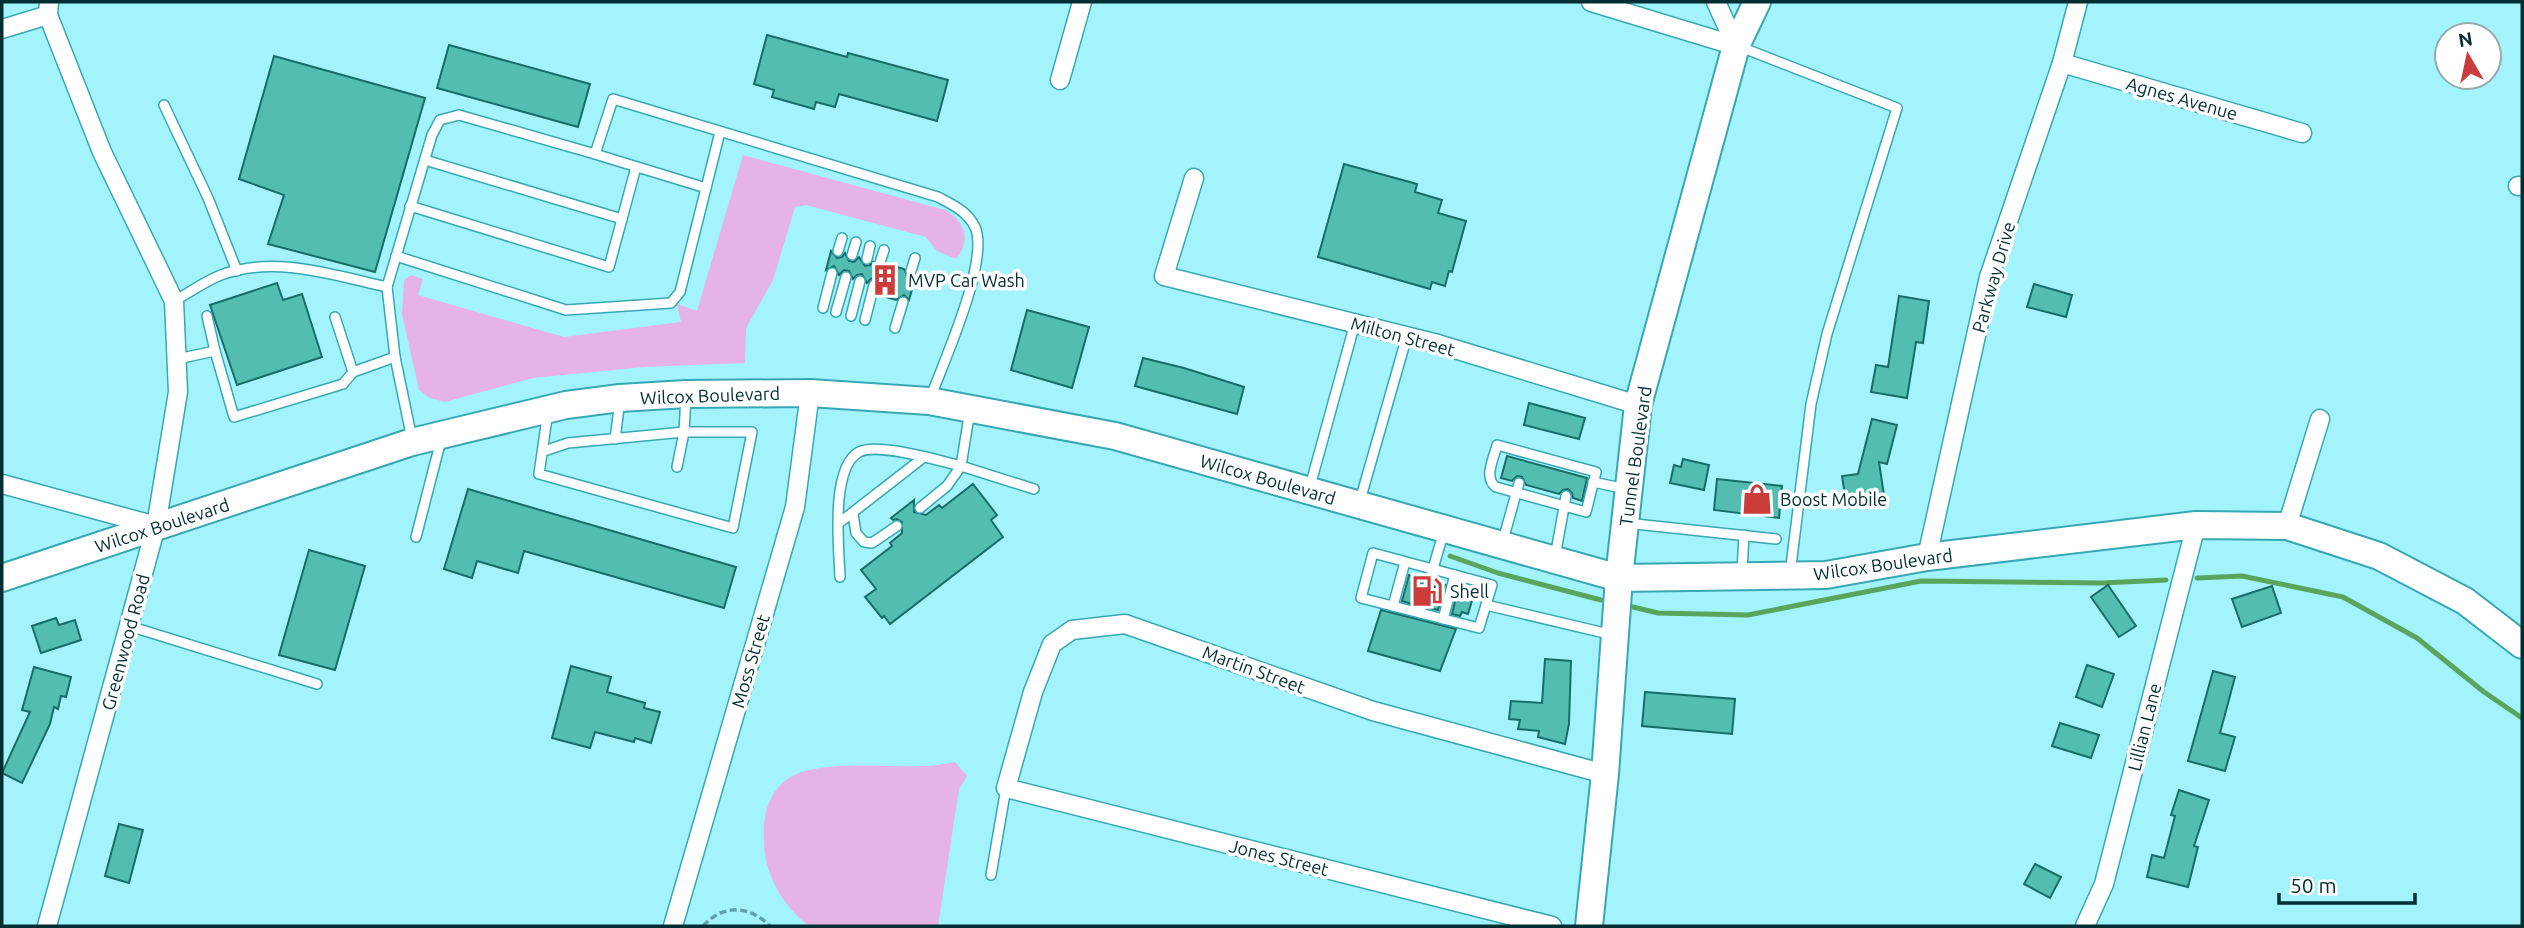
<svg xmlns="http://www.w3.org/2000/svg" width="2524" height="928" font-family="Ubuntu,sans-serif">
<rect width="100%" height="100%" fill="#a3f3fd"/>
<g fill="#e5b3e6">
<path d="M 743,155 L 945,210 C 966,222 971,241 956,259 L 937,251 L 926,237 L 806,205 L 795,207 L 773,280 L 746,328 L 745,363 L 644,367 L 533,378 L 445,402 L 430,398 L 419,390 L 402,314 L 404,280 L 411,275 L 423,279 L 418,295 L 564,337 L 681,322 L 677,304 L 697,311 Z"/>
<path d="M 955,762 L 967,776 L 959,789 L 938,926 L 809,926 C 782,905 764,874 764,839 C 763,817 767,796 785,781 C 813,758 886,768 923,766 C 933,766 944,764 955,762 Z"/>
</g>
<g fill="none" stroke-linecap="round" stroke-linejoin="round">
<g stroke="#58a55e" stroke-width="5">
<polyline points="1450,556 1498,573 1601,600"/>
<polyline points="2197,578 2242,576 2343,597 2417,638 2484,692 2522,718"/>
<polyline points="1633,607 1658,613 1748,615 1921,581 2102,583 2166,580"/>
</g>
</g>
<g fill="#54bdb2" stroke="#176e66" stroke-width="2">
<polygon points="767,35 847,57 848,53 948,80 937,121 839,94 835,107 816,102 814,109 772,97 774,90 754,84"/>
<polygon points="449,45 590,84 578,127 437,88"/>
<polygon points="274,56 425,98 375,272 268,244 284,195 239,179"/>
<polygon points="1344,164 1417,184 1415,192 1442,200 1438,213 1466,221 1452,272 1449,271 1445,286 1432,282 1430,289 1318,257"/>
<polygon points="831,251 837,258 842,257 845,253 849,261 854,262 859,257 865,266 870,265 873,262 875,268 881,270 887,264 904,269 908,277 916,276 909,300 904,295 896,300 879,295 881,284 876,278 871,279 867,283 862,274 857,275 853,279 849,271 844,270 839,275 834,266 826,270"/>
<polygon points="277,283 283,300 302,294 322,357 237,385 210,305"/>
<polygon points="2034,284 2072,295 2066,317 2027,307"/>
<polygon points="1899,296 1929,301 1923,343 1916,342 1907,398 1871,392 1876,365 1888,367"/>
<polygon points="1027,310 1089,327 1072,388 1011,370"/>
<polygon points="1143,358 1184,368 1244,387 1237,414 1135,386"/>
<polygon points="1529,403 1585,418 1579,439 1524,425"/>
<polygon points="1872,419 1897,425 1887,464 1879,462 1885,502 1847,508 1842,476 1858,474"/>
<polygon points="1507,456 1587,478 1582,501 1573,498 1572,493 1568,489 1563,490 1559,494 1526,485 1522,477 1517,476 1512,481 1501,478"/>
<polygon points="1683,459 1709,465 1704,490 1670,483 1674,465 1681,467"/>
<polygon points="1717,479 1782,486 1779,518 1714,510"/>
<polygon points="973,484 997,515 991,520 1003,537 890,624 884,616 882,618 865,597 876,589 861,570 892,546 890,543 902,533 902,522 897,519 893,520 891,518 914,500 914,512 926,515 939,505 942,508"/>
<polygon points="468,489 736,567 724,608 524,551 518,573 477,561 472,578 444,569"/>
<polygon points="309,550 365,566 335,670 279,655"/>
<polygon points="1409,575 1423,579 1415,605 1402,601"/>
<polygon points="1436,583 1445,585 1438,610 1429,608"/>
<polygon points="2108,585 2136,626 2119,637 2091,597"/>
<polygon points="2272,586 2281,613 2242,627 2232,599"/>
<polygon points="1458,589 1474,594 1468,614 1462,612 1460,616 1452,614"/>
<polygon points="1381,610 1456,629 1440,671 1368,651"/>
<polygon points="56,618 59,625 75,620 81,640 41,653 32,626"/>
<polygon points="1545,659 1571,661 1569,724 1565,744 1538,737 1539,731 1518,729 1520,720 1509,719 1511,701 1542,703"/>
<polygon points="2087,665 2114,674 2102,707 2076,697"/>
<polygon points="571,666 611,677 607,692 645,703 644,708 660,712 651,743 635,738 634,742 595,732 590,748 552,738"/>
<polygon points="34,667 71,677 66,697 61,696 58,709 54,707 50,724 22,783 2,773 30,712 22,710"/>
<polygon points="2213,671 2235,677 2220,733 2235,737 2225,771 2188,761"/>
<polygon points="1645,692 1735,699 1732,734 1642,726"/>
<polygon points="2060,723 2099,735 2091,758 2052,746"/>
<polygon points="2179,790 2209,800 2194,846 2198,847 2188,887 2147,877 2152,855 2164,858 2175,816 2171,815"/>
<polygon points="119,824 143,830 129,883 105,876"/>
<polygon points="2035,864 2061,877 2050,898 2024,884"/>
</g>
<g fill="none" stroke-linecap="round" stroke-linejoin="round">
<defs>
<g id="lane">
<polyline points="1738,46 1897,108 1827,334 1811,404 1790,574"/>
<polyline points="164,105 208,198 237,271"/>
<polyline points="595,154 706,188"/>
<polyline points="425,160 622,219 636,167"/>
<polyline points="410,206 609,267 622,219"/>
<polyline points="838,251 842,238"/>
<polyline points="852,255 856,242"/>
<polyline points="396,256 566,310 671,303 680,292 720,132"/>
<polyline points="867,259 870,246"/>
<polyline points="880,263 884,250"/>
<polyline points="911,271 915,258"/>
<path d="M 174,301 C 189,293 205,281 221,275 C 275,255 333,275 387,287"/>
<polyline points="823,308 832,273"/>
<polyline points="836,312 846,277"/>
<polyline points="207,316 215,351"/>
<polyline points="851,316 860,281"/>
<polyline points="335,317 353,372 395,357"/>
<polyline points="865,320 874,285"/>
<polyline points="895,328 903,302"/>
<polyline points="177,359 215,351 234,417 343,384 353,372"/>
<path d="M 412,439 L 395,357 L 387,287 L 432,135 L 440,120 L 459,115 L 595,154 L 613,99 L 938,197 C 953,205 967,211 975,227 C 990,261 943,363 930,399"/>
<polyline points="615,439 620,400"/>
<path d="M 1497,445 L 1596,472 L 1586,512 L 1496,487 C 1483,478 1494,458 1497,445 Z"/>
<polyline points="544,451 568,443 684,432 752,432 733,528 539,474 548,411"/>
<polyline points="677,467 684,432 686,396"/>
<polyline points="1593,482 1626,489"/>
<polyline points="1309,490 1355,323"/>
<polyline points="1359,504 1407,336"/>
<polyline points="920,508 947,486 961,466 1034,489"/>
<polyline points="853,514 856,533 864,542 872,543 897,526"/>
<polyline points="839,523 924,457"/>
<polyline points="1626,523 1776,539"/>
<polyline points="416,537 441,440"/>
<polyline points="1502,544 1519,483"/>
<polygon points="1373,553 1492,585 1479,628 1361,598"/>
<polyline points="1555,557 1566,496"/>
<polyline points="1742,572 1744,535"/>
<path d="M 840,577 C 839,549 830,468 859,452 C 877,442 941,461 961,466 L 970,410"/>
<polyline points="1486,605 1613,635"/>
<polyline points="1393,606 1405,562"/>
<polyline points="1420,613 1444,531"/>
<polyline points="1443,619 1455,575"/>
<polyline points="129,626 317,684"/>
<polyline points="991,875 1006,788"/>
</g>
<g id="street">
<polyline points="1591,2 1736,46"/>
<polyline points="1716,2 1736,46"/>
<polyline points="2,29 48,15"/>
<polyline points="2062,63 2302,133"/>
<polyline points="1060,80 1082,2"/>
<polyline points="1194,178 1164,276 1438,344 1638,405"/>
<polyline points="2518,186 2522,186"/>
<polyline points="2,484 156,526"/>
<polyline points="2287,526 2320,419"/>
<polyline points="1927,557 1989,277 2062,63 2078,2"/>
<polyline points="47,926 156,526 178,392 174,301 102,152 48,15 49,2"/>
<polyline points="673,926 795,507 810,393"/>
<polyline points="1552,926 1006,788 1033,692 1052,644 1072,630 1125,624 1373,711 1605,774"/>
<polyline points="2085,926 2104,884 2196,525"/>
</g>
<g id="secondary">
<polyline points="2,578 412,442 566,405 620,398 686,394 810,393 929,401 1115,436 1619,578 1826,575 1927,557 2196,525 2287,526 2379,556 2465,601 2522,645"/>
<polyline points="1589,926 1605,774 1619,578 1638,405 1736,46 1757,2"/>
</g>
</defs>
<use href="#lane" stroke="#38a7b3" stroke-width="12"/>
<use href="#street" stroke="#38a7b3" stroke-width="21"/>
<use href="#secondary" stroke="#38a7b3" stroke-width="30"/>
<path stroke="#5fa1a9" stroke-width="3.5" stroke-dasharray="7 3.5" stroke-linecap="butt" d="M 703,926 C 723,904 749,905 770,926"/>
<use href="#lane" stroke="#fff" stroke-width="9"/>
<use href="#street" stroke="#fff" stroke-width="18"/>
<use href="#secondary" stroke="#fff" stroke-width="26"/>
</g>
<defs>
<symbol id="building-bare" viewBox="-9 -9 18 18"><path d="M-4-6H4V6H1V3H-1V6H-4ZM-2.5-4.3h1.7v1.8h-1.7ZM.8-4.3h1.7v1.8H.8ZM-2.5-1h1.7V.8h-1.7ZM.8-1h1.7V.8H.8Z" fill="#cb3d3b" stroke="#fff" stroke-width="2.5" paint-order="stroke"/></symbol>
<symbol id="shop-bare" viewBox="-9 -9 18 18"><path d="M-5-2.5h2.3a2.7 3.5 0 0 1 5.4 0H5L5.5 6h-11ZM-1.5-2.5h3a1.5 2.3 0 0 0-3 0Z" fill="#cb3d3b" stroke="#fff" stroke-width="2.5" paint-order="stroke"/></symbol>
<symbol id="fuel-bare" viewBox="-9 -9 18 18"><path d="M-5.5-6h7V0h2V4h1.3V-2.5L3-4.5l.8-.8L6-3V5H2.5V1h-1V6h-7ZM-4.2-4.7v3.2H.2V-4.7Z" fill="#cb3d3b" stroke="#fff" stroke-width="2.5" paint-order="stroke"/></symbol>
</defs>
<g fill-rule="evenodd">
<use href="#building-bare" x="863" y="258" width="44" height="44"/>
<use href="#shop-bare" x="1735" y="477" width="44" height="44"/>
<use href="#fuel-bare" x="1405" y="569" width="44" height="44"/>
</g>
<g text-anchor="middle" dominant-baseline="central" stroke-width="7" stroke-linejoin="round" paint-order="stroke">
<g font-size="18" fill="#002e33" stroke="#fff">
<text transform="translate(2182 98) rotate(16)">Agnes Avenue</text>
<text transform="translate(1993 277) rotate(-74)">Parkway Drive</text>
<text transform="translate(1403 336) rotate(15)">Milton Street</text>
<text transform="translate(710 395) rotate(-2)">Wilcox Boulevard</text>
<text transform="translate(1635 456) rotate(-82)">Tunnel Boulevard</text>
<text transform="translate(1268 479) rotate(16)">Wilcox Boulevard</text>
<text transform="translate(162 525) rotate(-18)">Wilcox Boulevard</text>
<text transform="translate(1883 564) rotate(-8)">Wilcox Boulevard</text>
<text transform="translate(125 642) rotate(-75)">Greenwood Road</text>
<text transform="translate(750 661) rotate(-74)">Moss Street</text>
<text transform="translate(1254 669) rotate(20)">Martin Street</text>
<text transform="translate(2144 727) rotate(-76)">Lillian Lane</text>
<text transform="translate(1279 857) rotate(14)">Jones Street</text>
</g>
<g font-size="18" fill="#002e33" stroke="#fff" text-anchor="start">
<text x="908" y="280">MVP Car Wash</text>
<text x="1780" y="499">Boost Mobile</text>
<text x="1450" y="591">Shell</text>
</g>
</g>
<rect width="2524" height="928" fill="none" stroke="#002e33" stroke-width="7"/>
<g transform="translate(2468 56) rotate(351)"><circle r="33" fill="#ffffff" stroke="#99abad" stroke-width="2"/>
<path d="M0-5L12 26L0 18L-12 26Z" fill="#cb3d3b"/>
<text y="-10" font-size="19" font-weight="bold" text-anchor="middle" fill="#002e33">N</text>
</g>
<path d="M2279 893v10h136v-10" fill="none" stroke="#002e33" stroke-width="3.5"/>
<text x="2290" y="893" font-size="21" fill="#002e33" stroke="#ffffff" stroke-width="5" paint-order="stroke">50 m</text>
</svg>
